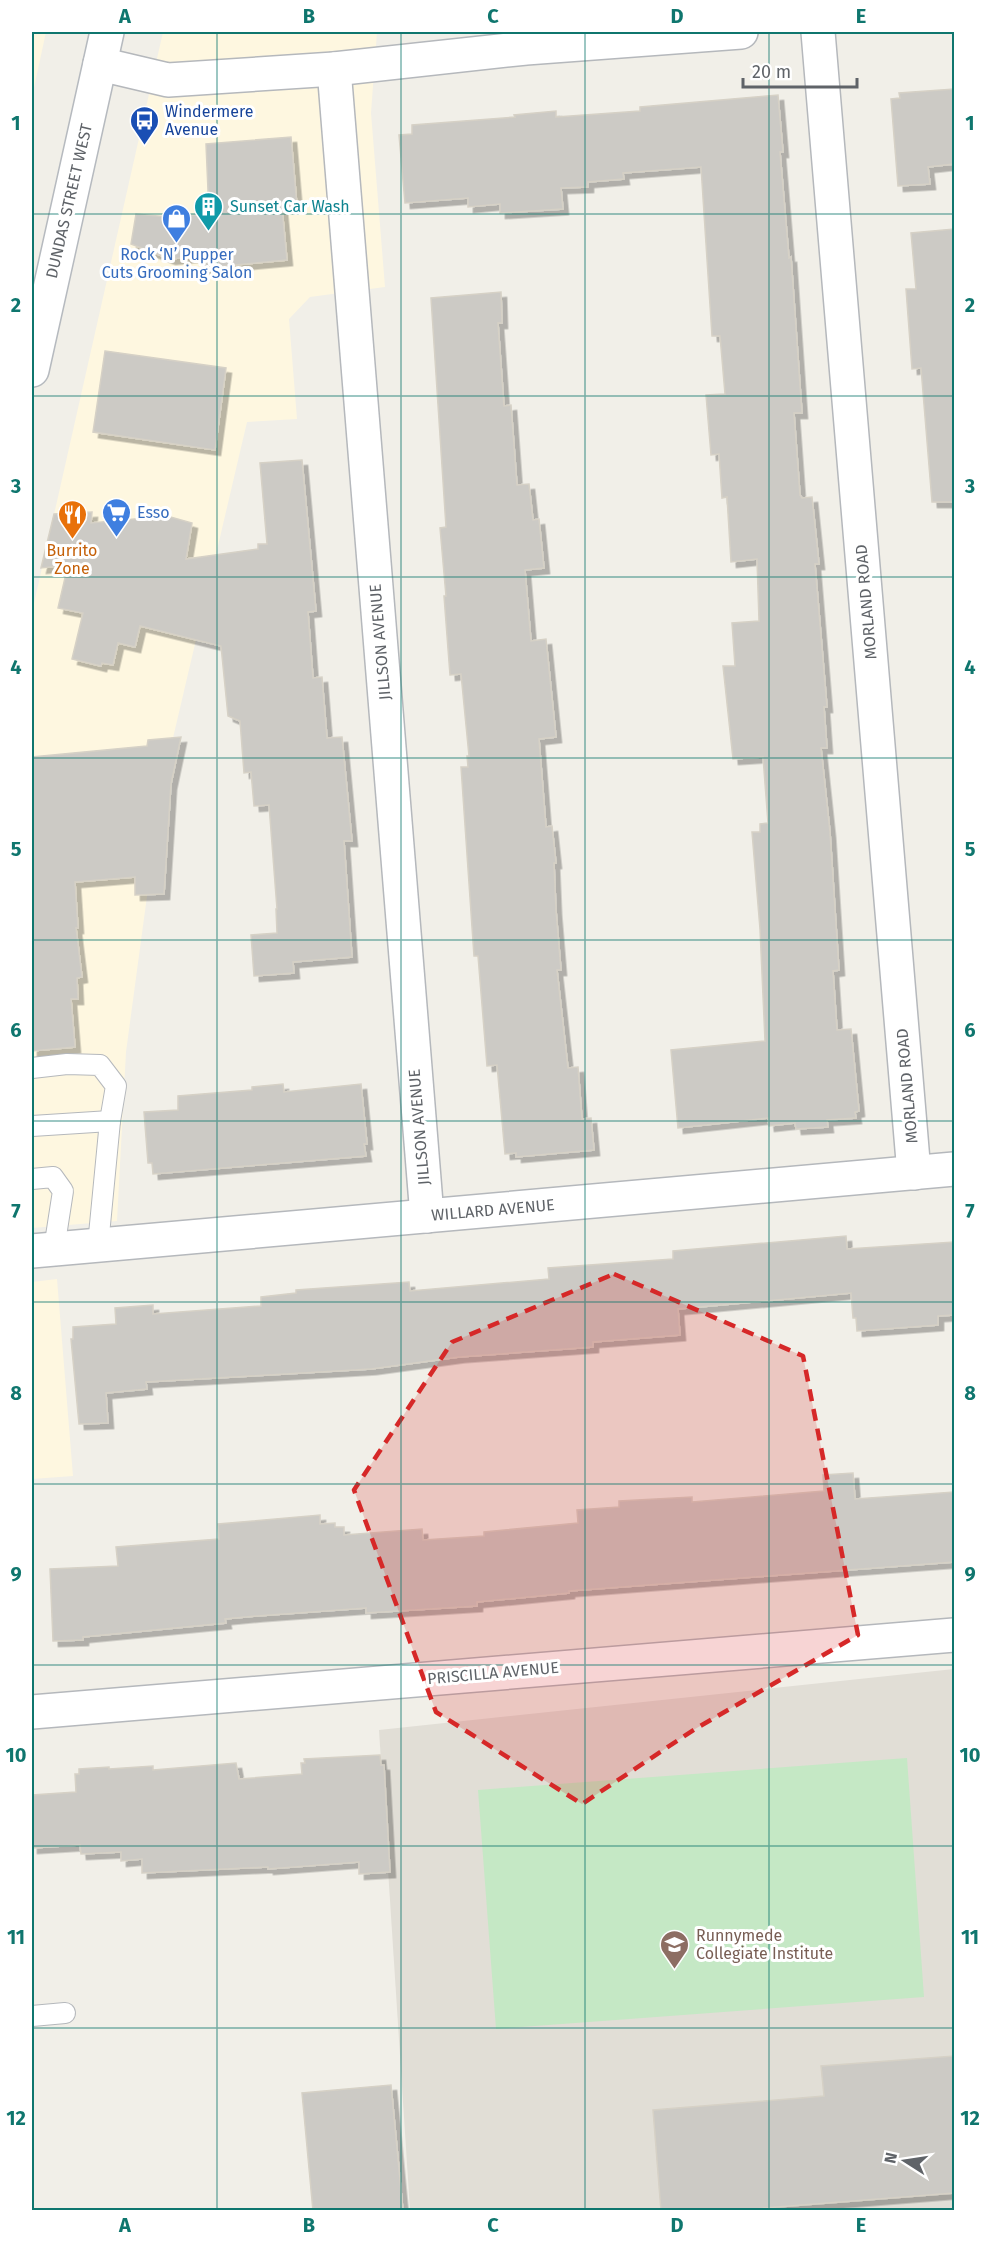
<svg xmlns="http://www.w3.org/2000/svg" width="986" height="2242" font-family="'Fira Sans',sans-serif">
<defs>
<filter id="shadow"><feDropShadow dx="5.5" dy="5.5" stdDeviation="0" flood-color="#0004"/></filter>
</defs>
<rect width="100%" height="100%" fill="#f1efe8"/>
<g fill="#fef7e0">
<polygon points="32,32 46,32 32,97"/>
<polygon points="163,32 377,32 371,113 385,287 310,297 289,319 297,419 247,422 162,785 126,1052 117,1221 32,1228 32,612"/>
<polygon points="57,1279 73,1476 32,1479 32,1282"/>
</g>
<polygon fill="#e1ded6" points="954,1669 954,2210 410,2210 379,1730"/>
<polygon fill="#c5e8c5" points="907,1758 924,1997 496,2029 478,1790"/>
<g fill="#cccac5" stroke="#d6d1c6" stroke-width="1.5" filter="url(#shadow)">
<polygon points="954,89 954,164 928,167 930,184 898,186 891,99 900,98 899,93"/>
<polygon points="778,95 783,152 780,152 789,258 791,257 802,413 794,413 800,495 802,498 812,497 819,564 815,564 827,707 824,707 827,748 821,748 830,832 839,970 833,971 837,1030 851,1029 859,1111 855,1112 856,1118 827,1120 828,1127 796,1129 795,1123 769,1126 768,1118 678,1128 671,1050 765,1041 760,929 752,832 760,832 760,824 768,823 763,757 733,759 723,666 735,666 732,623 759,621 757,559 731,562 727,497 722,498 719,454 711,455 706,395 725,394 720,336 712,336 701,167 623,173 624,179 588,182 588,187 561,188 563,209 500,213 500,204 468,207 468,198 405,203 399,135 412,134 412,125 515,117 514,115 556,111 556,117 640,111 640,107"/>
<polygon points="291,137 297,206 282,208 287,260 203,268 201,256 170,259 131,244 136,214 169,217 209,214 206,144"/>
<polygon points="954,229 954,502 932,502 921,368 912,369 906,289 916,289 911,233"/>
<polygon points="501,292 502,323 498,323 504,406 511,405 517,485 529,484 533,520 539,519 544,568 525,570 531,641 546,639 556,737 539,739 546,827 552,826 556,863 554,863 556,910 561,970 557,970 568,1068 578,1067 582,1119 591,1118 594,1150 516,1157 516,1153 505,1154 497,1065 487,1066 478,956 474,956 461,767 468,767 467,756 469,756 461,674 450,675 444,596 446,596 440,528 446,527 431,298"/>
<polygon points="105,351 226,368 215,450 93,432"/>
<polygon points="302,460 316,611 308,612 313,678 322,677 327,738 342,737 352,841 344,841 352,957 293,962 294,973 254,976 251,935 277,933 276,909 277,909 269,805 254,806 251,772 244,773 240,721 228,716 221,646 140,626 135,647 118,643 113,665 102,663 101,666 72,659 83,613 58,608 68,565 41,568 54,514 92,512 91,523 167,516 192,523 186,559 258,549 258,544 267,544 260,463"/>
<polygon points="181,737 171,784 164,894 135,895 135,877 75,882 78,928 76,928 82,977 77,978 78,999 71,999 75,1047 32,1051 32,757 147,746 148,740"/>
<polygon points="283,1084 284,1092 361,1084 367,1144 364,1144 366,1156 153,1174 152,1163 148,1163 144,1112 178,1110 178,1096 252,1090 252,1087"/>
<polygon points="846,1236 847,1249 954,1242 954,1315 938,1316 938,1325 857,1331 856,1318 853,1318 851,1293 678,1309 680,1335 593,1342 593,1347 459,1357 371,1369 146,1382 147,1389 106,1393 108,1423 79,1424 71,1339 73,1339 73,1327 116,1324 115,1308 153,1305 153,1314 261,1306 261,1297 296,1293 296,1290 409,1282 410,1291 549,1279 548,1268 673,1259 673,1251"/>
<polygon points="853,1473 855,1499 954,1492 954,1562 569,1591 569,1593 477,1602 477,1606 366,1613 366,1608 257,1616 225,1619 226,1623 83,1637 83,1640 53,1641 50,1569 118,1566 116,1547 219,1539 218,1524 320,1515 320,1524 335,1523 335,1527 344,1527 344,1535 422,1529 423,1540 484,1536 484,1532 578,1523 577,1510 619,1507 619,1501 692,1497 692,1502 824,1491 823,1475"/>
<polygon points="380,1755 381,1765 384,1765 390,1872 359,1874 359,1862 268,1869 268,1867 142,1873 142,1859 121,1861 121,1852 81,1854 80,1845 32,1848 32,1795 76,1792 75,1774 79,1774 79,1769 109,1767 109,1769 153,1766 153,1770 236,1763 239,1779 302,1774 301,1763 305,1763 304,1759"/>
<polygon points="954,2056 954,2193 728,2211 661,2211 653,2110 824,2096 821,2066"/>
<polygon points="391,2085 403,2211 313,2211 302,2093"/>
</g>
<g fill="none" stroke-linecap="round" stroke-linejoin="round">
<defs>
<g id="service">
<polyline points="32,1068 67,1064 100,1065 116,1086 110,1121 98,1245"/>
<polyline points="32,1126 110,1121"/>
<polyline points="32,1179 53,1177 63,1191 54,1249"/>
<polyline points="32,2016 65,2013"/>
</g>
<g id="minor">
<polyline points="818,32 914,1173"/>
<polyline points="100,64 168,80 334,69 526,48 741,32"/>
<polyline points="334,69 427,1216"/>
<polyline points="32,1251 954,1169"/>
<polyline points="32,1712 954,1635"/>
</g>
<polyline id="secondary" points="32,370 107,32"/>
</defs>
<use href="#service" stroke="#b5b8bc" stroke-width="22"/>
<use href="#minor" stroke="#b5b8bc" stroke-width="36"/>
<use href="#secondary" stroke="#b6babf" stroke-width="36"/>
<use href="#service" stroke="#fff" stroke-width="20"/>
<use href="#minor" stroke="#fff" stroke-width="33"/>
<use href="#secondary" stroke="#fff" stroke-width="33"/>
</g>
<path fill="#d62828" fill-opacity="0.2" stroke="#d62828" stroke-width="4.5" stroke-dasharray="12 8" stroke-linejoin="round" d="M 614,1274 L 803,1356 L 858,1635 L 695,1729 L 582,1804 L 436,1712 L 354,1490 L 452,1342 Z"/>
<path fill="none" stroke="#0f766e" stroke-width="1.5" stroke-opacity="0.55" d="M 217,32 L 217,2210M 401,32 L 401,2210M 585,32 L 585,2210M 769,32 L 769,2210M 32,214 L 954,214M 32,396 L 954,396M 32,577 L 954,577M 32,758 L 954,758M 32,940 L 954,940M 32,1121 L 954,1121M 32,1302 L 954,1302M 32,1484 L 954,1484M 32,1665 L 954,1665M 32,1846 L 954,1846M 32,2028 L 954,2028"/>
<defs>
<symbol id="bus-pin" viewBox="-11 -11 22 30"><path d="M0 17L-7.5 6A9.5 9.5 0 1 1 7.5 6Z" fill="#1a4fb4" stroke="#fff"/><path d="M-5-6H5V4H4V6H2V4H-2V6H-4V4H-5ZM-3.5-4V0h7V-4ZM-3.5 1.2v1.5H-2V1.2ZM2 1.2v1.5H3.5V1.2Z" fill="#fff"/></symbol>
<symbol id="building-pin" viewBox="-11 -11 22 30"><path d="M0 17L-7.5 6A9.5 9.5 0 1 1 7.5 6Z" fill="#0f9aa8" stroke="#fff"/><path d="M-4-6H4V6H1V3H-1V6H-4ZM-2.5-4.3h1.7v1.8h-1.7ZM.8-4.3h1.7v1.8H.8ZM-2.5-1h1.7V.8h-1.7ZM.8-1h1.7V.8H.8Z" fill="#fff"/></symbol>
<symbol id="shop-pin" viewBox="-11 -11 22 30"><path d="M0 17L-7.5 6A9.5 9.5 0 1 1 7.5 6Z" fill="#3f7fe0" stroke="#fff"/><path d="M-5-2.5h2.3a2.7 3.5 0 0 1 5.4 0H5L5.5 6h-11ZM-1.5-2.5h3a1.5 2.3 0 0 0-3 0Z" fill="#fff"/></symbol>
<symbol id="supermarket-pin" viewBox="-11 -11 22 30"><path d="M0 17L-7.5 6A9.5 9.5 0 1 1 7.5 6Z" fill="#3f7fe0" stroke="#fff"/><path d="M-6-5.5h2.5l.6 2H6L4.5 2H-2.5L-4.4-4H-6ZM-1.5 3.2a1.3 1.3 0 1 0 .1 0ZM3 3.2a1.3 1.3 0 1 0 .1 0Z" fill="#fff"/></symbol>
<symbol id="restaurant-pin" viewBox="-11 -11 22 30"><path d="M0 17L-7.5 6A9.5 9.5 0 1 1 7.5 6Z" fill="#e8710a" stroke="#fff"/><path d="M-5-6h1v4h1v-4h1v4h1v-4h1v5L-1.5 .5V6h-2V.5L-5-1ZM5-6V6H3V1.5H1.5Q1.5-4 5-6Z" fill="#fff"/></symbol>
<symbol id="school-pin" viewBox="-11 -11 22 30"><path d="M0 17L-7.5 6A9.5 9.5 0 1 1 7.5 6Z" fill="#8d6e63" stroke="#fff"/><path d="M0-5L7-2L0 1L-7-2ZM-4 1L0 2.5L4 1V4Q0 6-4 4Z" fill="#fff"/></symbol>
</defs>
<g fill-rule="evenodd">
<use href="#bus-pin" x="128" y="104" width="33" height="45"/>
<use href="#building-pin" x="192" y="190" width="33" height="45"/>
<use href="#shop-pin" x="160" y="202" width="33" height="45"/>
<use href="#supermarket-pin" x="100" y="496" width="33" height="45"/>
<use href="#restaurant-pin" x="56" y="498" width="33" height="45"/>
<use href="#school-pin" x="658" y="1928" width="33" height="45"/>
</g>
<g text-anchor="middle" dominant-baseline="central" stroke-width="6" stroke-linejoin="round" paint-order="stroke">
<g font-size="16" fill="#164399" stroke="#fff" text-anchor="start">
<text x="165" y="111">Windermere<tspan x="165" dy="18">Avenue</tspan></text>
</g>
<g font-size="16" fill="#5f6368" stroke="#fff">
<text transform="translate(69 201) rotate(-77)">DUNDAS STREET WEST</text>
<text transform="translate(866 602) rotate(-95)">MORLAND ROAD</text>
<text transform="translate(380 642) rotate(-95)">JILLSON AVENUE</text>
<text transform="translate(907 1086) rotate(-95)">MORLAND ROAD</text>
<text transform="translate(419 1127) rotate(-95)">JILLSON AVENUE</text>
<text transform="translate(493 1210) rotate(-5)">WILLARD AVENUE</text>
<text transform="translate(493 1673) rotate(-5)">PRISCILLA AVENUE</text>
</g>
<g font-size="16" fill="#0d838f" stroke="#fff" text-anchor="start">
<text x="230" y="206">Sunset Car Wash</text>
</g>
<g font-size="16" fill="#366cbe" stroke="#fff">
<text x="177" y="254">Rock ‘N’ Pupper<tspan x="177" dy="18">Cuts Grooming Salon</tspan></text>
<text x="137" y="512" text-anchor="start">Esso</text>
</g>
<g font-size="16" fill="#c56008" stroke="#fff">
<text x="72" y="550">Burrito<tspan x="72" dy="18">Zone</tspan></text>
</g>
<g font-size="16" fill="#785e54" stroke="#fff" text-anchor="start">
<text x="696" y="1935">Runnymede<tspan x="696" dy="18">Collegiate Institute</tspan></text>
</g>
</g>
<rect width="986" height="2242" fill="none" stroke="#ffffff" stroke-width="66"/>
<g transform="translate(905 2161) rotate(282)" stroke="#ffffff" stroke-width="4.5" paint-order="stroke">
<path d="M0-4.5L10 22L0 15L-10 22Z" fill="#5f6368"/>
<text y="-9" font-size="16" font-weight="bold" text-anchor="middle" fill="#5f6368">N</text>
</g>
<path d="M743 78v9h114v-9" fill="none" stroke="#5f6368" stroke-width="3"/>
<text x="752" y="78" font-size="18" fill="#5f6368" stroke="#ffffff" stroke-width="4.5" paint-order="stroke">20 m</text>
<rect x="33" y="33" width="920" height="2176" fill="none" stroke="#0f766e" stroke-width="2"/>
<g font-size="20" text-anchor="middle" font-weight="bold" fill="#0f766e">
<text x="125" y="23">A</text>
<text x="309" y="23">B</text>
<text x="493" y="23">C</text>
<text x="677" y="23">D</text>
<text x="861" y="23">E</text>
<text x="16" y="130">1</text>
<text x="970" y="130">1</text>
<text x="16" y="312">2</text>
<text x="970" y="312">2</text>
<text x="16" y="493">3</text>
<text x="970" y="493">3</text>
<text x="16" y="674">4</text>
<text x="970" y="674">4</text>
<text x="16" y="856">5</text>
<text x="970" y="856">5</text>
<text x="16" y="1037">6</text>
<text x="970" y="1037">6</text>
<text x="16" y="1218">7</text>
<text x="970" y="1218">7</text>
<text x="16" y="1400">8</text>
<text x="970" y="1400">8</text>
<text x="16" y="1581">9</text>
<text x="970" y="1581">9</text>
<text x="16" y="1762">10</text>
<text x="970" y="1762">10</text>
<text x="16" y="1944">11</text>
<text x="970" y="1944">11</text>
<text x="16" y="2125">12</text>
<text x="970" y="2125">12</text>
<text x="125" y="2232">A</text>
<text x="309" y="2232">B</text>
<text x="493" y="2232">C</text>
<text x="677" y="2232">D</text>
<text x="861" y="2232">E</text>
</g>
</svg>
